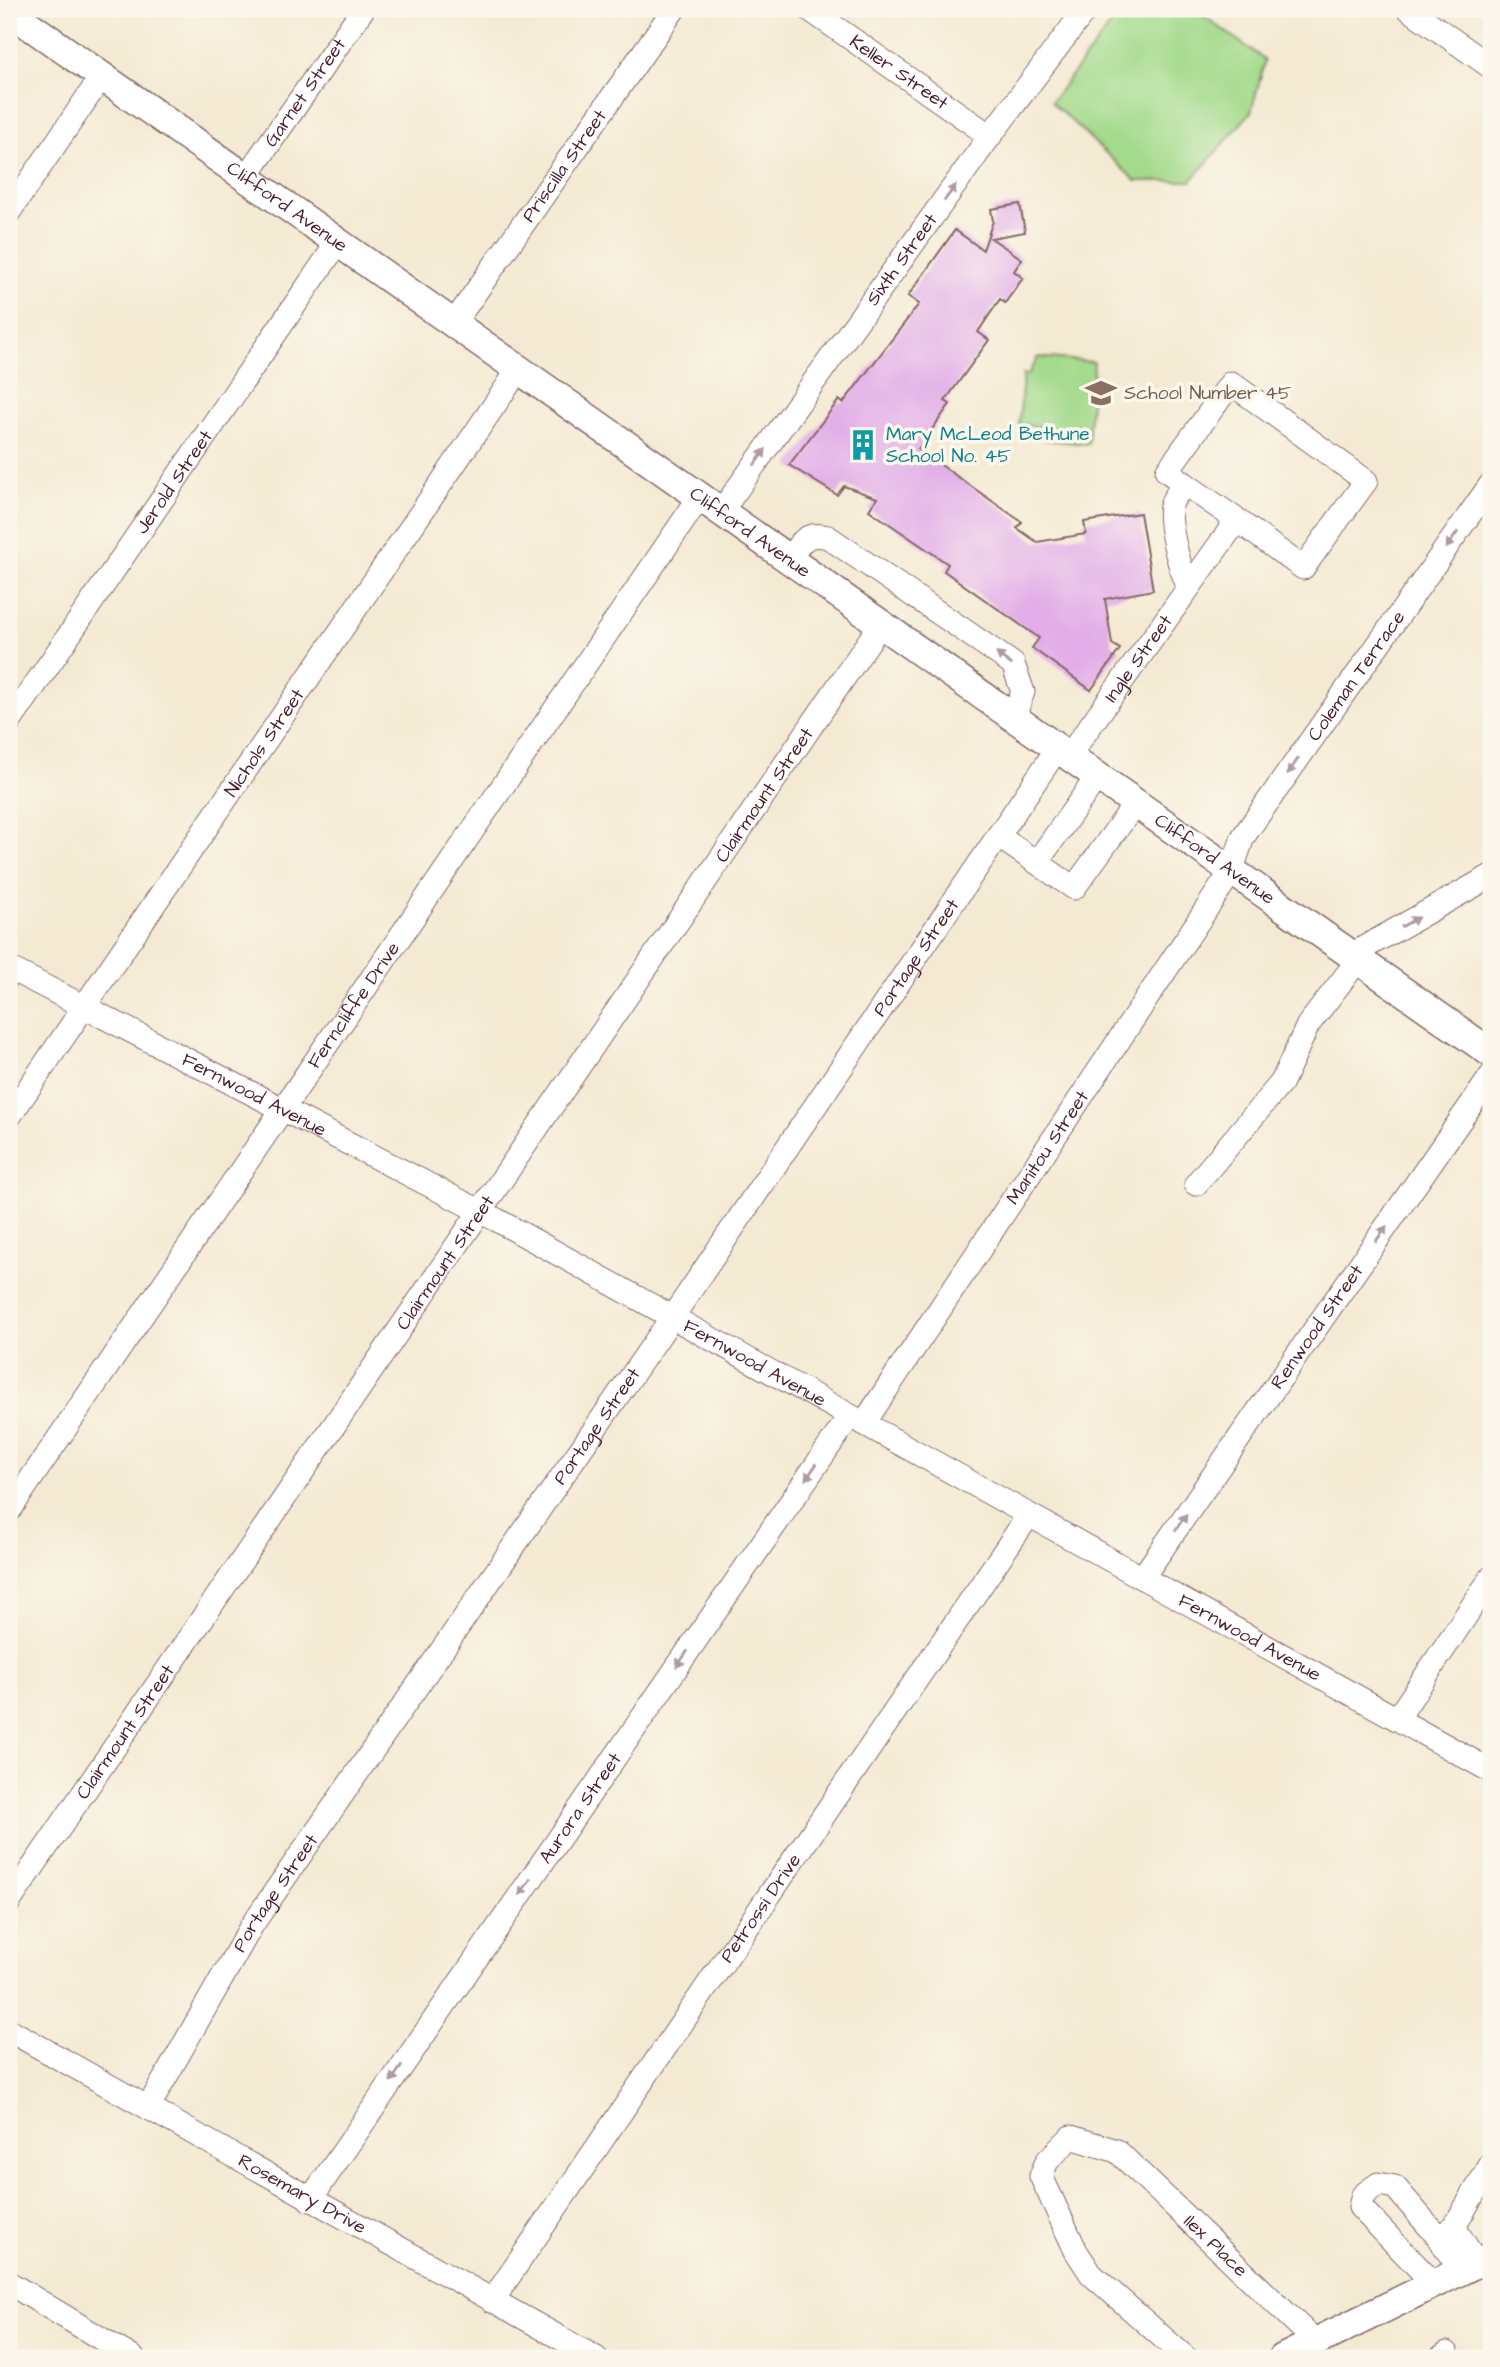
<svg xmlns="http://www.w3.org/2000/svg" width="1500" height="2367" font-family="'Architects Daughter',sans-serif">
<rect width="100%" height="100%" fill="#fbf7ec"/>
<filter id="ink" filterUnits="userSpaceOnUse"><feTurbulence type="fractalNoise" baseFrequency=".0143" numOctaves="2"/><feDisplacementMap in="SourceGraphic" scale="14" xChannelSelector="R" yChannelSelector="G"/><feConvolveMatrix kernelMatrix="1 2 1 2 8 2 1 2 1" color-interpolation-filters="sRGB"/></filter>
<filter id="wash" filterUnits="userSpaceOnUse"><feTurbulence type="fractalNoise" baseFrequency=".00686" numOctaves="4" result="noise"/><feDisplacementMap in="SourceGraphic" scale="28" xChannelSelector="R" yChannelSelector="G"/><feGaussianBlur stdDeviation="1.57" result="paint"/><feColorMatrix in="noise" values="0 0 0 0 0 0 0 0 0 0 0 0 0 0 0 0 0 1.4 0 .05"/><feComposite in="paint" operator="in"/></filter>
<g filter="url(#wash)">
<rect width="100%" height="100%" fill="#f4ead3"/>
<g fill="#a3da8b" stroke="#767c5b" stroke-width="2">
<polygon points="1123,9 1194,9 1265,60 1251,112 1191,181 1136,181 1051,102"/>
<polygon points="1038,357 1094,362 1088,444 1045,440 1045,427 1019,425 1023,374 1028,375"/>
</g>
<g id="blocks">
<polygon fill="#e2ade8" points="1020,204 1025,232 991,238 1022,259 1014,271 1023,278 1005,303 1000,299 978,332 989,340 945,401 950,404 918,449 1022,522 1017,528 1037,542 1086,534 1084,522 1140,513 1153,590 1105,599 1112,644 1120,649 1091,690 1032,648 1039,638 944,571 948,564 869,510 877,498 844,486 837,495 789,465 839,400 843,403 919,304 908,296 955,230 983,250 993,221 991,209"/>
</g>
</g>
<g filter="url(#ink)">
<use href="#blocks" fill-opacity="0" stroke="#866666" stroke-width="2"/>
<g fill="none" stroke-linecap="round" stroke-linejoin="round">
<defs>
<g id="minor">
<path id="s1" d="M 809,9 L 990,136"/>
<polyline points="1409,9 1491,67"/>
<path id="s2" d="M 246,177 L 363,9"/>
<polyline points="9,212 102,76"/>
<path id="s3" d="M 454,323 L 674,9"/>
<polyline points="1185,484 1167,471 1231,383 1366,481 1303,568 1237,520"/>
<path id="s4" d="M 720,513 L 990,136 L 1086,9"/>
<path d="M 788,561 C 800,543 805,531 828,537 L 1013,664 L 1023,692 L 1013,719"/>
<path id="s5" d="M 9,723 L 338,242"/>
<path id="s6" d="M 1068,757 L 1237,520 L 1185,484 C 1181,490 1174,496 1172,503 C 1165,518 1181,573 1189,587"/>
<polyline points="998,836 1074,888 1135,804"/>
<polyline points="1037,862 1097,777"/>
<polyline points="1351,955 1491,876"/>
<path id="s7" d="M 9,968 L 497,1220 L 1491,1771"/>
<path id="s8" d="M 9,1117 L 519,369"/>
<polyline points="1196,1184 1282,1082 1308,1025 1358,960"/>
<path id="s9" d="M 864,1423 L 1231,872 L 1243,837 L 1491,484"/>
<path id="s10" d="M 9,1511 L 699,498"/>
<path id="s11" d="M 1142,1578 L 1491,1076"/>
<polyline points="1397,1719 1491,1578"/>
<path id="s12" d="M 9,1902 L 880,625"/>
<path id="s13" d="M 9,2030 L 596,2358"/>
<path id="s14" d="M 148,2108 L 252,1925 L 686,1297 L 1057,749"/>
<path id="s15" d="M 310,2200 L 850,1416"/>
<polyline points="1451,2229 1439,2238 1461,2271"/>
<polyline points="1477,2263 1454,2227 1491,2164"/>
<polyline points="9,2283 133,2358"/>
<polyline points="1434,2284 1360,2207 1363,2195 1378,2184 1395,2187 1439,2238"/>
<path id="s16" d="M 492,2301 L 1029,1515"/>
<path id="s17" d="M 1186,2358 L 1091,2274 L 1076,2251 L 1041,2176 L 1047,2161 L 1071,2137 L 1117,2151 L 1316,2342"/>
<polyline points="1440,2358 1447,2353"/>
</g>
<g id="major">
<path id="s18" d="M 9,11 L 1491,1053"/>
<polyline points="1283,2358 1491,2256"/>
</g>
</defs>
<use href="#minor" stroke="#866666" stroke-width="25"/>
<use href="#major" stroke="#866666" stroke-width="31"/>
<use href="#minor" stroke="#fff" stroke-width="23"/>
<use href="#major" stroke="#fff" stroke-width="28"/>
</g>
<defs><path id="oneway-solid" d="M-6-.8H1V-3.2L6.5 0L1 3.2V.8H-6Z" transform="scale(1.75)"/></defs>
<g fill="#ae9aa0">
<use href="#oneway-solid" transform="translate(950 193) rotate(-54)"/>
<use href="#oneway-solid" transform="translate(760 457) rotate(-54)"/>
<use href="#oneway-solid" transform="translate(1452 540) rotate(125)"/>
<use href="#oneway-solid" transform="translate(1004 659) rotate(-142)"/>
<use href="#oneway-solid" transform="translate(1293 766) rotate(125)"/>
<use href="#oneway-solid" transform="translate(1410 922) rotate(-29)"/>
<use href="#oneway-solid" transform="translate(1381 1234) rotate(-55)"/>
<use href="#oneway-solid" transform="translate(811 1472) rotate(125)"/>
<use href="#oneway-solid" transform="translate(1181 1522) rotate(-55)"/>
<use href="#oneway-solid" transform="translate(682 1659) rotate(125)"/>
<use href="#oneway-solid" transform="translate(525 1887) rotate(125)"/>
<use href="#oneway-solid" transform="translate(396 2074) rotate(125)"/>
</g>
</g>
<defs>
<symbol id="school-bare" viewBox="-9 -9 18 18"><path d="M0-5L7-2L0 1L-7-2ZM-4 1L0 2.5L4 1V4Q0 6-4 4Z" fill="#8d6e63" stroke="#fbf7ec" stroke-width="2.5" paint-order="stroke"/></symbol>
<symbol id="building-bare" viewBox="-9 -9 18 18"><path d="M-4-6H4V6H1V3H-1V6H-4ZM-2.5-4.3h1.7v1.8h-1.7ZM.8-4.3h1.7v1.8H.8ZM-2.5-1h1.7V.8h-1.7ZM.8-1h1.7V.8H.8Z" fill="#0f9aa8" stroke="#fbf7ec" stroke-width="2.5" paint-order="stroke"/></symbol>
</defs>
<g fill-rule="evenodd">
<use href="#school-bare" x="1079" y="371" width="44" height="44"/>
<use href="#building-bare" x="841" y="423" width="44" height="44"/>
</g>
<g text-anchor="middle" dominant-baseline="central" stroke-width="7" stroke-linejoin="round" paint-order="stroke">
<g font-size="19" fill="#4a1f2b" stroke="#fbf7ec">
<text stroke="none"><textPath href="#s1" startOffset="110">Keller Street</textPath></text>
<text stroke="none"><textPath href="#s2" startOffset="103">Garnet Street</textPath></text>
<text stroke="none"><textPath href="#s3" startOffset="192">Priscilla Street</textPath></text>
<text stroke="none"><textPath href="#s18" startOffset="340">Clifford Avenue</textPath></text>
<text stroke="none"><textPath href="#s4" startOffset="312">Sixth Street</textPath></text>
<text stroke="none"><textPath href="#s5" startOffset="292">Jerold Street</textPath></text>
<text stroke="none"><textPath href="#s18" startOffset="906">Clifford Avenue</textPath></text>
<text stroke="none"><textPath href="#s6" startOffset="121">Ingle Street</textPath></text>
<text stroke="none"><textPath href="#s9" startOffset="896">Coleman Terrace</textPath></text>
<text stroke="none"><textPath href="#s8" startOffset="453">Nichols Street</textPath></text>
<text stroke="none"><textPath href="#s12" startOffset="1340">Clairmount Street</textPath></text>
<text stroke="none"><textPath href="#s18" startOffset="1474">Clifford Avenue</textPath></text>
<text stroke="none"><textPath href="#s14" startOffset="1384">Portage Street</textPath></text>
<text stroke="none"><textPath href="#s10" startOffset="612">Ferncliffe Drive</textPath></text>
<text stroke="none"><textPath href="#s7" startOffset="276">Fernwood Avenue</textPath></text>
<text stroke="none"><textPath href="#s9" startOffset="331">Manitou Street</textPath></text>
<text stroke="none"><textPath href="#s12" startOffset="774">Clairmount Street</textPath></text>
<text stroke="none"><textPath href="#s11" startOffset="306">Renwood Street</textPath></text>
<text stroke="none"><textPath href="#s7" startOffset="844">Fernwood Avenue</textPath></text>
<text stroke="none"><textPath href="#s14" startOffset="817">Portage Street</textPath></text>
<text stroke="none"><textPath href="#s7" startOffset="1410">Fernwood Avenue</textPath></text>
<text stroke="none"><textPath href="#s12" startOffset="206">Clairmount Street</textPath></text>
<text stroke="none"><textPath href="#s15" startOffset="476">Aurora Street</textPath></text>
<text stroke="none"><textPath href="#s14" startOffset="250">Portage Street</textPath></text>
<text stroke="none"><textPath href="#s16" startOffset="476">Petrossi Drive</textPath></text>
<text stroke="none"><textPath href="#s13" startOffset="336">Rosemary Drive</textPath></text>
<text stroke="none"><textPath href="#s17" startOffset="472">Ilex Place</textPath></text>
</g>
<g font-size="19" fill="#785e54" stroke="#fbf7ec" text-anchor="start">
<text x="1124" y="393">School Number 45</text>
</g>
<g font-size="19" fill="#0d838f" stroke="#fbf7ec" text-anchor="start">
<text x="886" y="434">Mary McLeod Bethune<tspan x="886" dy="22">School No. 45</tspan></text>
</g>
</g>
<rect width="1500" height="2367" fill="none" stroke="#fbf7ec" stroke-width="35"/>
</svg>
